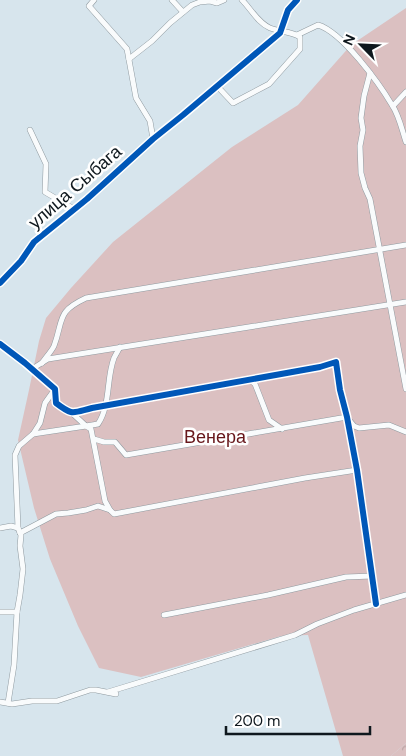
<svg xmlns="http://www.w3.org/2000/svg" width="406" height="756" font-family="'DM Sans',sans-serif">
<defs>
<pattern id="forest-crowns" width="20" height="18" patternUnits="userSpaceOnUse" patternTransform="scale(1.25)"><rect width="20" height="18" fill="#dbc0c1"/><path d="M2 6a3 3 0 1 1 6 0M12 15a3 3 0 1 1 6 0" fill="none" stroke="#bba4a5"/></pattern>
</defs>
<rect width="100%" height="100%" fill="#d7e5ed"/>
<polygon fill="url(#forest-crowns)" points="406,743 406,756 391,756"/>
<polygon fill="#dbc0c1" points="406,8 406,743 391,756 343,756 308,635 281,636 141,677 99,668 78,626 50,559 34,508 18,440 29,390 39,341 46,318 71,288 113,242 232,147 298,105 351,45"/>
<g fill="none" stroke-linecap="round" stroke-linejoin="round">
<defs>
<g id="minor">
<polyline points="94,0 89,6 127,49 136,98 150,121 153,139"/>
<polyline points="172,0 183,12"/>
<path d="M 297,35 L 318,25 C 342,32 379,83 392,105 C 399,115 402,130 406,142"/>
<polyline points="129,59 152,41 170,23 192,5 200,2 210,1 217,3 224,0"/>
<polyline points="370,73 364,96 361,118 363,130 360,146 361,173 365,188 370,199 406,389"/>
<path d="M 217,86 L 233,103 L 269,84 L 300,49 L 300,37 C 291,31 280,32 270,28 C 258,23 251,9 242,0"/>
<polyline points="393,106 406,92"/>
<polyline points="30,130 46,164 45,192 74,209"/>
<polyline points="0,283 21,261 34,242 87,199 153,139 183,115 280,33 288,10 297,0"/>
<path d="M 0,344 L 25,363 L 55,389 L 56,403 C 73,416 72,413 92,408 L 320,367 L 336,362 L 340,390 L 347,417 L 357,470 L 376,604"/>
<path d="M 42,363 C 46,357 51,352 54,346 C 64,319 56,312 86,298 L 406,245"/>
<polyline points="32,369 48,359 406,302"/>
<polyline points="249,379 255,384 269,420 282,429"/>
<path d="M 72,413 L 86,426 L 98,424 C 111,404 106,379 114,358 C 116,354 118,351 120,347"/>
<polyline points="349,420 354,426 359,428 389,425 406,432"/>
<polyline points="33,434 86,426 91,429 105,501 110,510"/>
<polyline points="94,439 104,442 115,442 126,455 347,417"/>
<polyline points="0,528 11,526 18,528 21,535 20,546 23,569 20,595 17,612 14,665 8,703"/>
<polyline points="18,528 15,455 19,446 33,434 40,423 45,403 55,389"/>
<polyline points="20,533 56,514 68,513 86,510 98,506 110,510 114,514 305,478 357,470"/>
<polyline points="0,612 17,612"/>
<polyline points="164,615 268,595 346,577 372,576"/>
<polyline points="108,692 295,635 317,624 354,610 406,595"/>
<polyline points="0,702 12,704 32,701 57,701 90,690 96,690 116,694"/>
</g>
</defs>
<use href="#minor" stroke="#8f9aa0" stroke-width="6"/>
<use href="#minor" stroke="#f9fbfc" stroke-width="5"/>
<defs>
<g id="cycleway">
<polyline points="0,283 21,261 34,242 87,199 153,139 183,115 280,33 288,10 297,0"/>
<path d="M 0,344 L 25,363 L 55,389 L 56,403 C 73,416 72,413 92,408 L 320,367 L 336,362 L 340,390 L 347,417 L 357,470 L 376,604"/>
</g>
</defs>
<use href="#cycleway" stroke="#fff" stroke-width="9"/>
<use href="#cycleway" stroke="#0057b8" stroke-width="6"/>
</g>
<g text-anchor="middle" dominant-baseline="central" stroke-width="5" stroke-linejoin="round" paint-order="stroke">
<g font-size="18" fill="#0f181e" stroke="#fff">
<text transform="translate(75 187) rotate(-41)">улица Сыбага</text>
</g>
<g font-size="18" fill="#67161a" stroke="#fff">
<text x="215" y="437">Венера</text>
</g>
</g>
<g transform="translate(361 45) rotate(294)" stroke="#ffffff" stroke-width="4" paint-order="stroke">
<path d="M0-4L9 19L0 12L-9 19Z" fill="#0f181e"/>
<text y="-8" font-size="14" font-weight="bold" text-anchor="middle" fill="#0f181e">N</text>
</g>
<path d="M226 726v8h144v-8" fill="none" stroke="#0f181e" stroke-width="2.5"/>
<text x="234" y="726" font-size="15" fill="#0f181e" stroke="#ffffff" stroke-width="4" paint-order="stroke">200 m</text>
</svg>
